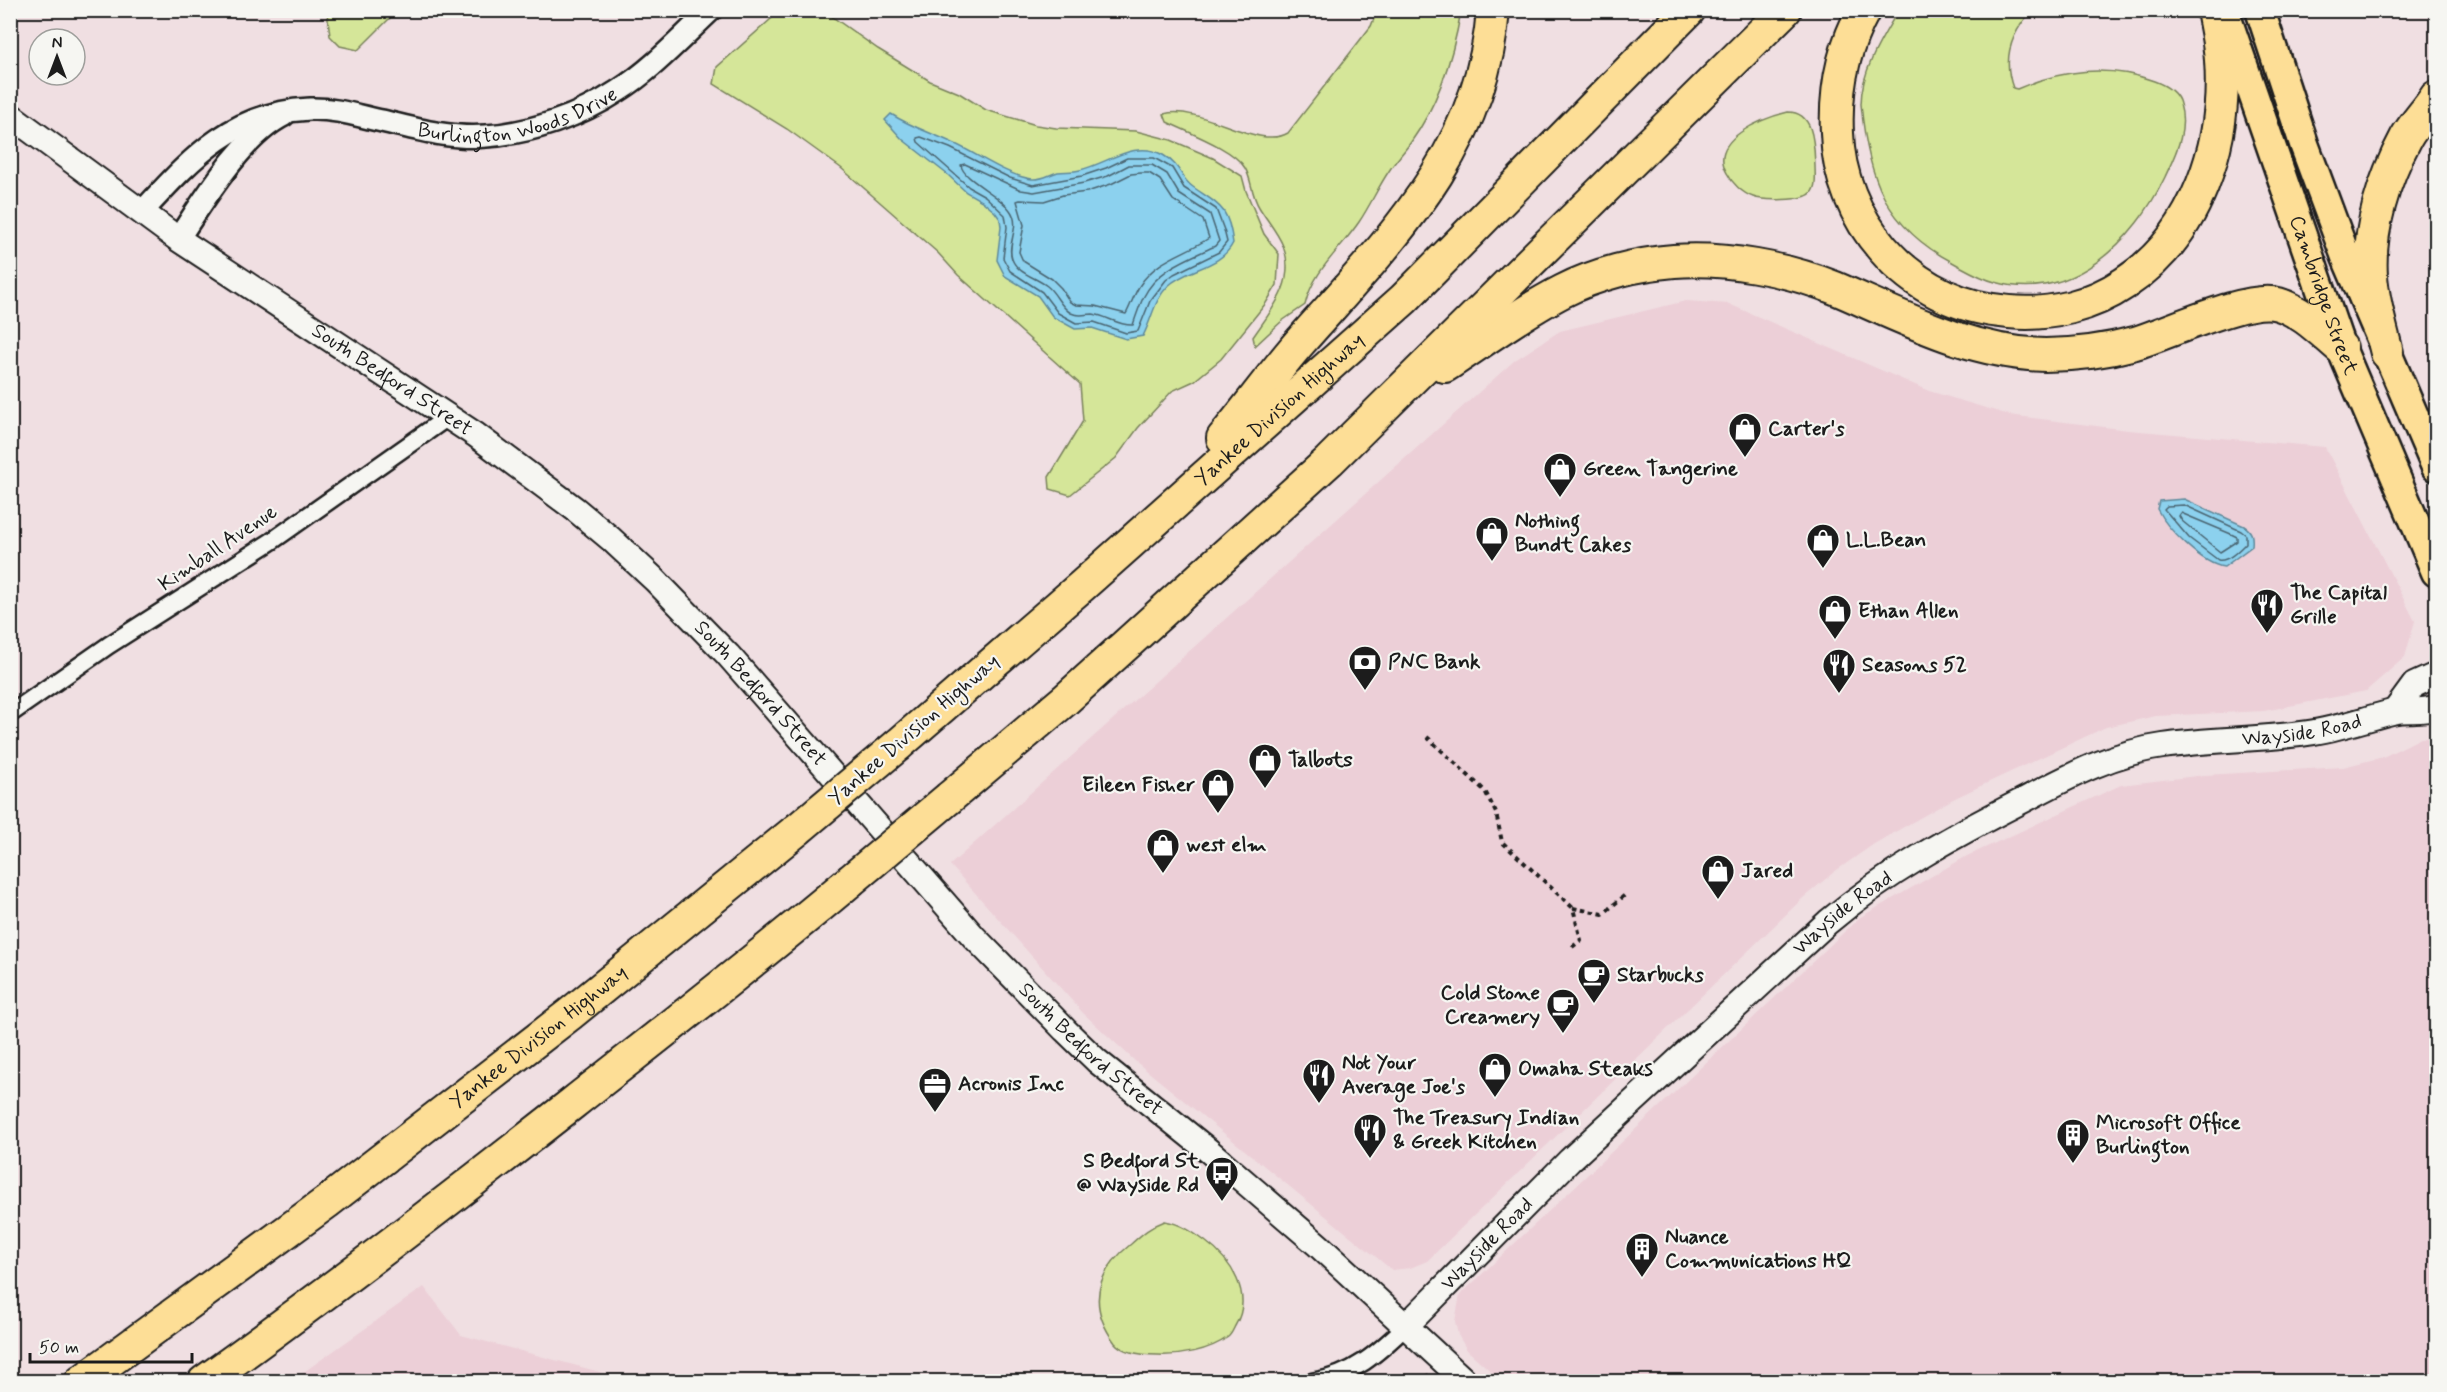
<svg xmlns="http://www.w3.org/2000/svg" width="2447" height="1392" font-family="Mynerve,sans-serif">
<rect width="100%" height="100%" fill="#f0dfe2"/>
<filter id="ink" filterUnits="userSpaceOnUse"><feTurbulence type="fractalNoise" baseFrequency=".0167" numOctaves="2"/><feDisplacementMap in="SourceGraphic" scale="12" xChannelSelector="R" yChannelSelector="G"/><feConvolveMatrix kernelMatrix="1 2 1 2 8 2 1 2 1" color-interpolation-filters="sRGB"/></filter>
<g filter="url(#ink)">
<g fill="#eccfd7">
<polygon points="1686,301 1729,304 1929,391 2009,415 2128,430 2325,447 2415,621 2405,657 2366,691 2264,711 2156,716 2106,727 1953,799 1874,844 1834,872 1803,898 1427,1261 1410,1268 1392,1270 1135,1061 1083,1013 950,865 1515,360 1560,331"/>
<polygon points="2421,738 2436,738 2436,1381 1503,1382 1467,1350 1458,1335 1455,1321 1460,1295 1859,918 1967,856 2121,785 2205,775 2343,767 2383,757"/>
<polygon points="424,1287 461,1335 600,1372 607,1381 291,1381"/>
</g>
<g fill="#d5e699" stroke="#78815a" stroke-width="1.5">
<polygon points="327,11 327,10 397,11 358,50 340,46 330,36"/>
<polygon points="780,11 824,11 878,49 930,81 959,93 986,110 1036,125 1056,128 1136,131 1171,140 1213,158 1242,176 1246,191 1264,234 1279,254 1277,285 1266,303 1221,359 1194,381 1172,391 1138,428 1116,458 1070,495 1050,489 1049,477 1083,421 1080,384 958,275 938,253 841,168 787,129 714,84 717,67"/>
<path d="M 1377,11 L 1461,11 C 1453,57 1439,103 1411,142 C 1404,152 1396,160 1389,171 C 1378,187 1370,206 1359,222 C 1340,250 1313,271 1305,305 L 1282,321 L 1255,346 L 1253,337 C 1272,309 1297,282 1283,246 C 1278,233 1266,219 1259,207 C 1251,194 1252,180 1245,168 C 1234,149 1187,132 1167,122 L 1164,114 C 1201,104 1258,151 1288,133 L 1371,26 Z"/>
<path d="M 1898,11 L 2032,11 C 2011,33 2002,58 2013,88 L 2017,89 C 2060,70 2109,64 2154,81 C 2165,85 2177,91 2180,104 C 2188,130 2176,153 2165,177 C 2135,240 2072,304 1995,282 C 1980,278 1967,270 1954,263 C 1885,227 1868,178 1861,104 C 1861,71 1882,38 1898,11 Z"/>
<path d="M 1788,112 C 1815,112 1814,146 1815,166 C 1815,174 1817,186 1811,193 C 1804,201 1764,201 1753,197 C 1742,193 1732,183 1727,173 C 1707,139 1764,118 1788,112 Z"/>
<path d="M 1165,1221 C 1181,1224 1191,1231 1205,1241 C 1231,1260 1254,1295 1235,1326 C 1233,1330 1231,1335 1228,1337 C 1209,1351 1180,1356 1158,1355 C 1144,1355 1124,1354 1115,1343 C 1087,1305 1096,1272 1131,1244 C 1142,1234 1151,1226 1165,1221 Z"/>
</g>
<g fill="#8cd1ee" stroke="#5f899a" stroke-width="1.5">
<path d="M 891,114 C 911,127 932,133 953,143 C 976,153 1007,176 1032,179 C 1042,180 1048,175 1058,172 C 1065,171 1073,172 1080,170 C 1107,164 1135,139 1163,155 C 1182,166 1180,178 1193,187 C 1220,206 1228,206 1233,243 C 1221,268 1187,268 1168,286 C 1154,300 1152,319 1143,336 L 1126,339 L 1092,328 L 1075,329 L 1053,317 L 1038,296 L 1005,276 L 997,260 L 1001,227 L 1000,219 L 995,212 L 982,201 L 966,192 L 948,175 L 902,139 L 885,120 Z"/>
<path d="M 2184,499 L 2244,526 C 2252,531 2253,536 2252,546 L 2224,567 C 2202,564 2167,529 2157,509 L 2159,501 Z"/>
</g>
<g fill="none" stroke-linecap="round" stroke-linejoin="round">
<g stroke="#496470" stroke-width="1.5">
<polygon points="921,137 950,148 1010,178 1033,185 1082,176 1106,168 1127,158 1154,158 1172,168 1184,188 1216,209 1224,230 1227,242 1219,252 1174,274 1166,280 1150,301 1138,331 1126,333 1094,322 1076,323 1058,313 1042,292 1010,271 1003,258 1007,227 1005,215 985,196 969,187 918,142 917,138"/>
<path d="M 965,164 L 1021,190 L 1034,192 L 1084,183 L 1108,176 L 1129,165 L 1152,165 L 1167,174 L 1179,194 L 1210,214 L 1219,241 L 1215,246 C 1187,259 1157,269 1143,298 C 1139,307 1136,316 1133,325 C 1119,326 1107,316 1093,314 C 1085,314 1079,317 1071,313 C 1060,307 1057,294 1047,286 C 1035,277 1017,273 1012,259 C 1006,243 1022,226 1010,210 C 999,194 963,180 961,165 Z"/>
<path d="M 1141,173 L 1149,173 L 1160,180 L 1173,200 L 1203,220 L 1209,238 C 1185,254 1157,259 1140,285 C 1134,294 1131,305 1126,314 L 1095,306 L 1076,305 L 1070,302 L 1061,288 L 1052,279 L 1023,261 L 1019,252 L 1024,225 L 1017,201 L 1020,200 L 1044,201 L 1063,195 L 1087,192 L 1111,184 L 1131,174 Z"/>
<path d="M 2184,505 L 2241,531 L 2246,535 L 2246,543 C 2239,550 2228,562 2218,560 L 2189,538 L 2164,509 L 2167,506 Z"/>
<polygon points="2181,513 2231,534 2237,537 2237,541 2220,552 2182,521 2179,516"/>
</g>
<defs>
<g id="minor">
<polyline points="10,714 109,645 272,541 448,417"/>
<path d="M 1312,1382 C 1353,1376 1378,1353 1407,1325"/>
</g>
<g id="tertiary">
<path id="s1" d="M 142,212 C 192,158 232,112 310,109 C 334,108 359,116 382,121 C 415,129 452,139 486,136 C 531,133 580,116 618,91 C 652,70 681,38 711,10"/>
<path d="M 178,239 C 204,200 242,136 284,115"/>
</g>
<g id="secondary">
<path id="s2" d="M 10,115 L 178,239 L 476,435 L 575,509 L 611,539 L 655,580 L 728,655 L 974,937 L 1065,1030 L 1097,1061 L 1209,1151 L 1318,1245 L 1466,1382"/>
<polyline points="2395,711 2414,685 2436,675"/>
<path id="s3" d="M 1407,1325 L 1570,1160 L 1828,922 C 1886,873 1953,836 2020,802 C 2066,778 2111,753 2163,746 C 2211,739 2260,740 2308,733 C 2337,729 2364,719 2392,712 C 2406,708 2422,713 2436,707"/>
</g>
<g id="trunk">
<path id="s4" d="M 2224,10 L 2341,348 L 2436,572"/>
<polyline points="2260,10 2304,144 2346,257 2436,467"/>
</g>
<g id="motorway">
<path d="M 1864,10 C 1843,48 1835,91 1837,133 C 1838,175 1855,217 1883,249 C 1916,287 1959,308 2009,312 C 2050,316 2091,306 2125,283 C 2197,236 2227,143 2221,60 C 2220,43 2216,27 2213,10"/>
<path d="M 2387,353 C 2381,328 2373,302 2371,276 C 2368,229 2384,179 2406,138 C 2414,124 2427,111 2436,97"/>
<path d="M 1445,366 C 1483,341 1522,312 1563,291 C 1596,274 1637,264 1674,261 C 1724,257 1788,269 1835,288 C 1903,317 1969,353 2045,355 C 2076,355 2105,351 2135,343 C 2169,333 2248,295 2278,304 C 2302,311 2322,332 2341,348"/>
<path d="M 1223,438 C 1249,407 1273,373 1300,342 C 1387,243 1483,151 1493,10"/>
<path id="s5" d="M 898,745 L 1083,585 L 1404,299 L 1689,10"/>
<polyline points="949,798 1065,700 1329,461 1785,10"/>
<path id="s6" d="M 81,1382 L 327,1202 L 570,1014 L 798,829"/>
<path d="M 204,1382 C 330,1292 452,1198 573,1103 C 666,1030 760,957 850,881"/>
</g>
</defs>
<use href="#minor" stroke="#1c1c1c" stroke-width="21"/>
<use href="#tertiary" stroke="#1c1c1c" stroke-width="26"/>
<use href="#secondary" stroke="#1c1c1c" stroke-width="28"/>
<use href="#trunk" stroke="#1c1c1c" stroke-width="33"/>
<use href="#motorway" stroke="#1c1c1c" stroke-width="36"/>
<g stroke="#1c1c1c" stroke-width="4" stroke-dasharray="4.5 4.5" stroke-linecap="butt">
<polyline points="1427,737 1485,791 1496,813 1502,842 1573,908 1581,940 1571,948"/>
<polyline points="1573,908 1603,914 1625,895"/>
<polyline points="1420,1382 1429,1375"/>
</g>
<use href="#minor" stroke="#f6f6f2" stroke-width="16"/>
<use href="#tertiary" stroke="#f6f6f2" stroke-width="21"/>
<use href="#secondary" stroke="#f6f6f2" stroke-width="24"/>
<use href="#trunk" stroke="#fdde96" stroke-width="28"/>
<use href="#motorway" stroke="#fdde96" stroke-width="32"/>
<defs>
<g id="motorway-bridge">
<polyline points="798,829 898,745"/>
<polyline points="850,881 949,798"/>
</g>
</defs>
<use href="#motorway-bridge" stroke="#1c1c1c" stroke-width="36" stroke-linecap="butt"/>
<use href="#motorway-bridge" stroke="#fdde96" stroke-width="32"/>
</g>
</g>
<defs>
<symbol id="shop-pin" viewBox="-11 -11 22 30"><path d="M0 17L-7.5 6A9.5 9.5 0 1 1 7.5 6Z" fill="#1c1c1c" stroke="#f6f6f2"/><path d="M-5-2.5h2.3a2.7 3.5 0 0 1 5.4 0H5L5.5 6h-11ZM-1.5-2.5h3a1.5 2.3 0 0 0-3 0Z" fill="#fff"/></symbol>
<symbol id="restaurant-pin" viewBox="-11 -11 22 30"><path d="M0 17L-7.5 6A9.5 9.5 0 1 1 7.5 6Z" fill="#1c1c1c" stroke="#f6f6f2"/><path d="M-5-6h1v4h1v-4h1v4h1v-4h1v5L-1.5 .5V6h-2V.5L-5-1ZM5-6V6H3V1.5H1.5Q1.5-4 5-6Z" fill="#fff"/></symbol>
<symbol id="bank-pin" viewBox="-11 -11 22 30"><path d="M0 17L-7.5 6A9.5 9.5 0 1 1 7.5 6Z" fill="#1c1c1c" stroke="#f6f6f2"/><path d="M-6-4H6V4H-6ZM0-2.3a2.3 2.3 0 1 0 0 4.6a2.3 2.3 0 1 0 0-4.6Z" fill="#fff"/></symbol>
<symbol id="cafe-pin" viewBox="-11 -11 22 30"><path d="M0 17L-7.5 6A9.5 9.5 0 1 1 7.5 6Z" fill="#1c1c1c" stroke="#f6f6f2"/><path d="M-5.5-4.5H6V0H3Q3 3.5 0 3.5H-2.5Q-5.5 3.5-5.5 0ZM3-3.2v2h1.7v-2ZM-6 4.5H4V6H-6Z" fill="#fff"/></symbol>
<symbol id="office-pin" viewBox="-11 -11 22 30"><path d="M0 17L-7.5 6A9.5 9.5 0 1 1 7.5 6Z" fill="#1c1c1c" stroke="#f6f6f2"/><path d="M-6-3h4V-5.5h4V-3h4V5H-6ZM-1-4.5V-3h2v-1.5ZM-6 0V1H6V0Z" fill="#fff"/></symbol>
<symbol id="building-pin" viewBox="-11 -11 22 30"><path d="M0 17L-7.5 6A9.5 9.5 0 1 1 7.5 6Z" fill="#1c1c1c" stroke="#f6f6f2"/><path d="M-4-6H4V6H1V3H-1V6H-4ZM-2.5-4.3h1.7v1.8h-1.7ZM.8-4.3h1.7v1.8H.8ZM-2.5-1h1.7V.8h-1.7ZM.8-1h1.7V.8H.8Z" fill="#fff"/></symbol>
<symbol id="bus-pin" viewBox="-11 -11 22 30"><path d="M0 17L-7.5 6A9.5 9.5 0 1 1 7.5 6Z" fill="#1c1c1c" stroke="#f6f6f2"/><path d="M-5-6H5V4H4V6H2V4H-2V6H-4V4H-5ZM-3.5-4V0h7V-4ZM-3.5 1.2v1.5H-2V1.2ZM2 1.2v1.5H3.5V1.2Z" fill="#fff"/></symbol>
</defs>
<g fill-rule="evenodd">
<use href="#shop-pin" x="1726" y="410" width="38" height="52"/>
<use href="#shop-pin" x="1541" y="450" width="38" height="52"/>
<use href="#shop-pin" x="1473" y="514" width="38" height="52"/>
<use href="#shop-pin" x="1804" y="521" width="38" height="52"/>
<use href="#restaurant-pin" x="2248" y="586" width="38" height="52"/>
<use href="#shop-pin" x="1816" y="592" width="38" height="52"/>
<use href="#bank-pin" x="1346" y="643" width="38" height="52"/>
<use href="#restaurant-pin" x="1820" y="646" width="38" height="52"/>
<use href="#shop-pin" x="1246" y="741" width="38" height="52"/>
<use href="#shop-pin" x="1199" y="766" width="38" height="52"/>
<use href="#shop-pin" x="1144" y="826" width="38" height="52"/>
<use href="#shop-pin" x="1699" y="852" width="38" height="52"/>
<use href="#cafe-pin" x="1575" y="956" width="38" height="52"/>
<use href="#cafe-pin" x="1544" y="986" width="38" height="52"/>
<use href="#shop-pin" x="1476" y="1050" width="38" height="52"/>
<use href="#restaurant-pin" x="1300" y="1056" width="38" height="52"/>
<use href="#office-pin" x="916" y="1065" width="38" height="52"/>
<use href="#restaurant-pin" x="1351" y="1111" width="38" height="52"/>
<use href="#building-pin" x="2054" y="1116" width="38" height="52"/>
<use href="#bus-pin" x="1203" y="1154" width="38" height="52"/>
<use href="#building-pin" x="1623" y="1230" width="38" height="52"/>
</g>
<g text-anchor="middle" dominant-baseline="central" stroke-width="4.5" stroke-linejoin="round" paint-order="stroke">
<g font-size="21" fill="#1c1c1c" stroke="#f6f6f2">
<text stroke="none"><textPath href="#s1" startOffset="417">Burlington Woods Drive</textPath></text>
<text stroke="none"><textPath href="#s4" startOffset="302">Cambridge Street</textPath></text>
<text stroke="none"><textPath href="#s2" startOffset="465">South Bedford Street</textPath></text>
<text stroke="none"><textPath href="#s5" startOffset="508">Yankee Division Highway</textPath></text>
<text transform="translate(218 548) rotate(-34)">Kimball Avenue</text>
<text stroke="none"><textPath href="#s2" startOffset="951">South Bedford Street</textPath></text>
<text transform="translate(914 730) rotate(-41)">Yankee Division Highway</text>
<text stroke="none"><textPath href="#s3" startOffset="1104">Wayside Road</textPath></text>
<text stroke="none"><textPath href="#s3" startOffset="600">Wayside Road</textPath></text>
<text stroke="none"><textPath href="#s6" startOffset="573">Yankee Division Highway</textPath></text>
<text stroke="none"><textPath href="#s2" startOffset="1437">South Bedford Street</textPath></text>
<text stroke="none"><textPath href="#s3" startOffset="114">Wayside Road</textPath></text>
</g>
<g font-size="21" font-weight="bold" fill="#1c1c1c" stroke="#f6f6f2" text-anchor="start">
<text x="1768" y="429">Carter's</text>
<text x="1583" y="469">Green Tangerine</text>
<text x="1515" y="521">Nothing<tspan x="1515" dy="24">Bundt Cakes</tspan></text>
<text x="1846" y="540">L.L.Bean</text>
<text x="2290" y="593">The Capital<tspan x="2290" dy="24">Grille</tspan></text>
<text x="1858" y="611">Ethan Allen</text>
<text x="1388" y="662">PNC Bank</text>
<text x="1862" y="665">Seasons 52</text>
<text x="1288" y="760">Talbots</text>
<text x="1195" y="785" text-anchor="end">Eileen Fisher</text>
<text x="1186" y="845">west elm</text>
<text x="1741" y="871">Jared</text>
<text x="1617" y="975">Starbucks</text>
<text x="1540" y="993" text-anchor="end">Cold Stone<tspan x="1540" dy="24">Creamery</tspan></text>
<text x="1342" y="1063">Not Your<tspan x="1342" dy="24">Average Joe's</tspan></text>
<text x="1518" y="1069">Omaha Steaks</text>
<text x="958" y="1084">Acronis Inc</text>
<text x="1393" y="1118">The Treasury Indian<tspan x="1393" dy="24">&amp; Greek Kitchen</tspan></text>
<text x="2096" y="1123">Microsoft Office<tspan x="2096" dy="24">Burlington</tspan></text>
<text x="1199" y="1161" text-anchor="end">S Bedford St<tspan x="1199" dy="24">@ Wayside Rd</tspan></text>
<text x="1665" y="1237">Nuance<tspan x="1665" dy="24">Communications HQ</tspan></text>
</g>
</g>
<rect width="2447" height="1392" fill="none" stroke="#f6f6f2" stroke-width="36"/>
<rect x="18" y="18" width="2411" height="1356" fill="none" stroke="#1c1c1c" stroke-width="2" filter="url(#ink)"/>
<g transform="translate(57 57)"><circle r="28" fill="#f6f6f2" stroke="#9f9f9c" stroke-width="1.5"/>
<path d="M0-4.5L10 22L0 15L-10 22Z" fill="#1c1c1c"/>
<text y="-9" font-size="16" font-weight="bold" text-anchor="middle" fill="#1c1c1c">N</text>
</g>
<path d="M30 1353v9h162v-9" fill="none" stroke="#1c1c1c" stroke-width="3"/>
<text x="39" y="1353" font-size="18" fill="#1c1c1c" stroke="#f6f6f2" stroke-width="4.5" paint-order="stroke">50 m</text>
</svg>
